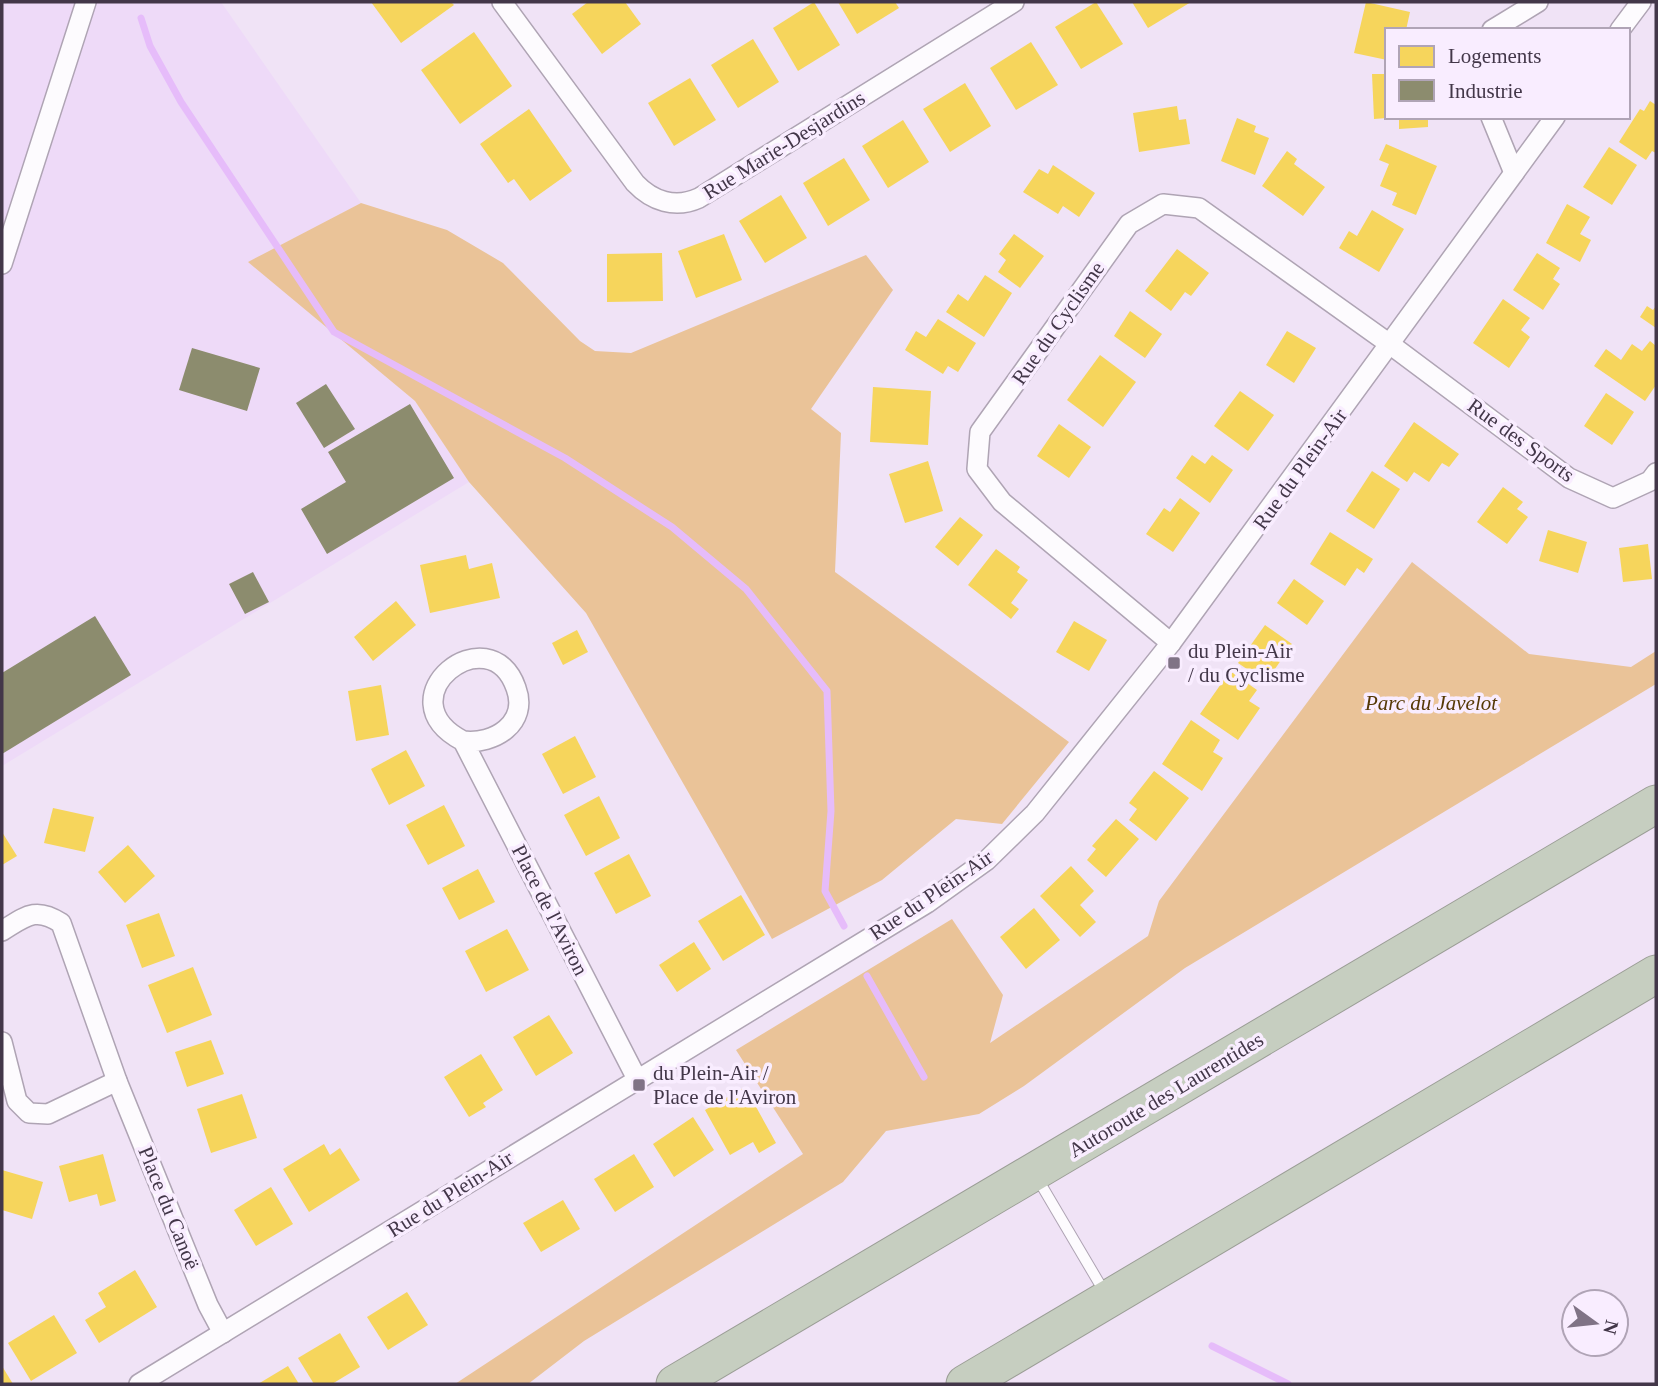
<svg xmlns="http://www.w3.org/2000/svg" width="1658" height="1386" font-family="Georgia,serif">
<rect width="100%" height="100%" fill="#f0e3f6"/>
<polygon fill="#eedaf8" points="2,2 221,2 361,203 249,262 415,401 469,482 2,766"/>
<g fill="#eac398">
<polygon points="361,203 447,230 503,263 580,341 595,351 631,353 866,255 893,290 811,409 841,433 835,572 1069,742 1002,824 956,819 882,880 772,939 586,613 469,482 415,401 248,262"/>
<polygon points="1412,562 1529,654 1631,667 1656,651 1656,684 1185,968 1024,1086 979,1114 886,1131 843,1182 584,1341 528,1384 455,1384 803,1154 736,1050 952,919 1003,995 990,1043 1148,936 1159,901"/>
</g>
<g fill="#f6d55c">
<polygon points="371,2 451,2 454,5 401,43"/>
<polygon points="588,2 625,2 641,24 602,54 572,14"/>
<polygon points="814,2 840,45 798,71 773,28"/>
<polygon points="838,2 895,2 899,8 857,34"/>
<polygon points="1096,2 1123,44 1081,69 1055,27"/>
<polygon points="1132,2 1191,2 1148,28"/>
<polygon points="1366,2 1410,12 1406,30 1387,30 1387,60 1354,53"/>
<polygon points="474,32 512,86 460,124 421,70"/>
<polygon points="753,39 779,82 738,108 711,65"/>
<polygon points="1031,42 1058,85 1016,110 990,68"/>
<polygon points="1372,74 1387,74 1387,118 1374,119"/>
<polygon points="690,78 716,120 674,146 648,103"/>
<polygon points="965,83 991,126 950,152 923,109"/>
<polygon points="1650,101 1656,105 1656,153 1652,151 1646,160 1619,142 1640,109 1644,111"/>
<polygon points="1177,106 1179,120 1186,119 1190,144 1139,152 1133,113"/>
<polygon points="529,109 572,171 530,201 514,179 508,183 480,144"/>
<polygon points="1399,117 1428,117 1428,127 1399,129"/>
<polygon points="1237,118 1256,126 1254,132 1269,138 1255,175 1221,161"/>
<polygon points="903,120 929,162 888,188 862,146"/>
<polygon points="1386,144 1437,166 1416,215 1392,205 1397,193 1380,186 1389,164 1379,160"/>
<polygon points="1609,147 1637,165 1612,205 1583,187"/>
<polygon points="1287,151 1297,159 1294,164 1325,187 1303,216 1262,186"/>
<polygon points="844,158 870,200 828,226 803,183"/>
<polygon points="1053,165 1095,193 1079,217 1063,206 1058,214 1023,192 1039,169 1048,174"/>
<polygon points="781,195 807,238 765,263 739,221"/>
<polygon points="1567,204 1590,217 1580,234 1591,240 1580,262 1546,243"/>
<polygon points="1372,210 1404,229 1379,272 1339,248 1349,231 1357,236"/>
<polygon points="724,234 742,280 696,298 678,251"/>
<polygon points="1014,234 1044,256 1020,288 998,272 1006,260 999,254"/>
<polygon points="1177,249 1209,273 1191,296 1185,292 1171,311 1145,291"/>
<polygon points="662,253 663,301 607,302 607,254"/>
<polygon points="1537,253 1560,268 1553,279 1560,284 1543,310 1513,290"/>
<polygon points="985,275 1012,293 984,337 946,312 958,294 968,301"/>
<polygon points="1503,299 1530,318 1521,330 1530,337 1509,368 1473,343"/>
<polygon points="1647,306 1653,310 1656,306 1656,328 1640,317"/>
<polygon points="1130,311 1162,334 1145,358 1114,336"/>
<polygon points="938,319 976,343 958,372 948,366 943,374 905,350 916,331 926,337"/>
<polygon points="1287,331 1316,348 1294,383 1266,365"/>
<polygon points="1650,341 1656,346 1656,385 1645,401 1594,366 1606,349 1621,360 1632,344 1642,351"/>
<polygon points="1100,355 1136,382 1103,427 1067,400"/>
<polygon points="873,387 931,391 928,445 870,442"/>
<polygon points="1240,391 1274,415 1248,451 1214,426"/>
<polygon points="1606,393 1634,412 1612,445 1584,426"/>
<polygon points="1414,422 1459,454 1449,467 1442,463 1429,482 1414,472 1407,482 1384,466"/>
<polygon points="1059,424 1091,447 1069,478 1037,456"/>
<polygon points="1192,455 1205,464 1212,455 1233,470 1210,503 1176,478"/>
<polygon points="928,461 943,511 905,523 889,474"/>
<polygon points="1372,471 1400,489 1374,529 1346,511"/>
<polygon points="1503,487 1523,502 1517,509 1528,517 1507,544 1477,522"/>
<polygon points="1180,498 1200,513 1173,552 1146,534 1164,508 1170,512"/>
<polygon points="960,517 983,535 958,566 935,547"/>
<polygon points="1548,530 1587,542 1578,573 1539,561"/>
<polygon points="1330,532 1373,559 1364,573 1357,568 1345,586 1310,564"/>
<polygon points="1648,544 1652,579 1623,582 1619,548"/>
<polygon points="996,549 1020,567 1017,572 1028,580 1011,603 1019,609 1011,619 968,585"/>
<polygon points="466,555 469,569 492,563 500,598 430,613 420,565"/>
<polygon points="1294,579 1324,601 1307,625 1277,603"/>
<polygon points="396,601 416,625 373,661 354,637"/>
<polygon points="1074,621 1107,640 1089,671 1056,652"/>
<polygon points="1265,625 1292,644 1266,682 1238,663"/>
<polygon points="577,630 588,652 563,665 552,643"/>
<polygon points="1230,671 1257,690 1249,701 1260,708 1238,740 1200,714"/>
<polygon points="381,685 389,735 356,741 348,691"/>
<polygon points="1191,720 1220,740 1213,752 1223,758 1202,791 1162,764"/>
<polygon points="575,736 596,777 563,794 542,754"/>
<polygon points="406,750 425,786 389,805 371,769"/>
<polygon points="1154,771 1189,798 1156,841 1129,820 1137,809 1129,803"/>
<polygon points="599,796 620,838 586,856 564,815"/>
<polygon points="444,805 465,846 428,865 406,825"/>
<polygon points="53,808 94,817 85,852 44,843"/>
<polygon points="1116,819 1139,839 1106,877 1087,860 1096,849 1092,846"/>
<polygon points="2,832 17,856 2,865"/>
<polygon points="128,845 155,876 125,903 98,872"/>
<polygon points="629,854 651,896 616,914 594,873"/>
<polygon points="1071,866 1094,891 1080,905 1096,922 1080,937 1040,896"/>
<polygon points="478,869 495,902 459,920 442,888"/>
<polygon points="741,895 765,935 723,961 698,921"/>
<polygon points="1034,908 1060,940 1026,969 1000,937"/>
<polygon points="159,913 175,956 142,968 126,925"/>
<polygon points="507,929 529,970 486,992 465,951"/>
<polygon points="694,942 711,969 677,992 659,965"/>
<polygon points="193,967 212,1015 167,1033 148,985"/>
<polygon points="549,1015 573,1053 536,1076 513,1037"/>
<polygon points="211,1040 224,1074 187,1087 175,1052"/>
<polygon points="481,1054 503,1090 483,1103 486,1107 469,1117 444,1077"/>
<polygon points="745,1087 776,1143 759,1153 753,1142 730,1155 705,1110"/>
<polygon points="242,1094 257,1138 211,1153 197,1109"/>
<polygon points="693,1117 714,1150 674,1177 653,1144"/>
<polygon points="324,1144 330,1155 340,1148 360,1180 309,1212 283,1169"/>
<polygon points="103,1154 116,1201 100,1206 97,1194 69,1202 59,1166"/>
<polygon points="634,1154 654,1187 615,1212 594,1179"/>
<polygon points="2,1170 43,1182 32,1219 2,1210"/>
<polygon points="271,1187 293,1224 256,1246 234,1210"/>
<polygon points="563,1200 580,1229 541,1252 523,1223"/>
<polygon points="135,1270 157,1307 99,1343 85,1320 106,1307 98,1293"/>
<polygon points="407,1292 428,1325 388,1350 367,1317"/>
<polygon points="54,1315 77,1353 31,1381 8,1343"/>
<polygon points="340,1333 360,1367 332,1384 314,1384 298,1358"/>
<polygon points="2,1366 13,1384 2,1384"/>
<polygon points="288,1366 299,1384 258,1384"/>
</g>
<g fill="#8c8c6e">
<polygon points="192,348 260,368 247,411 179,390"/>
<polygon points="326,384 355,429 324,448 296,403"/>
<polygon points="410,404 454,478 327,554 301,509 346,482 328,452"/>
<polygon points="253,572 269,602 245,614 229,584"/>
<polygon points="95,616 131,675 2,754 2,673"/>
</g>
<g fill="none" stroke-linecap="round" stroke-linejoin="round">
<g stroke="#e6bcfa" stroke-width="7">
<polyline points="141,18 150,46 181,102 334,332 565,458 672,527 746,589 827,691 831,811 825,891 844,926"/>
<polyline points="867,976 924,1077"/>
<polyline points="1212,1346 1288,1384"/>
</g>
<defs>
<polyline id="lane" points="1036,1176 1105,1293"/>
<g id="street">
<path d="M 502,2 L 635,183 C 652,201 675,209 699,198 L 1014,2"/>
<polyline points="1492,30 1538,2"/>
<polyline points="1620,30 1641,2"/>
<polyline points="1491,117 1514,173"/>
<polyline points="2,264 86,2"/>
<polyline points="1171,643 1002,502 977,469 980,432 1129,224 1163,204 1199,208 1391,345 1569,478 1613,498 1650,481 1656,473"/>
<path d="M 463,741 C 494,745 529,723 516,688 C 490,613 381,698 463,741 L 637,1079"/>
<path d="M 2,931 C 25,917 35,906 61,923 L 117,1081 L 208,1305 L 223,1333"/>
<polyline points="2,1042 17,1101 29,1113 48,1114 117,1081"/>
<polyline points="139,1384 927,903 987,860 1035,813 1171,643 1555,117"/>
</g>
<g id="highway">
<polyline points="675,1384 1656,804"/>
<polyline points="965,1384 1656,974"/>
</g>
</defs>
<use href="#lane" stroke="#afa4b4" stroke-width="12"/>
<use href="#street" stroke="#afa4b4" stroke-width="22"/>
<use href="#highway" stroke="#9b9e96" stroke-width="39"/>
<use href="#lane" stroke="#fdfbfe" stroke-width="10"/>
<use href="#street" stroke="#fdfbfe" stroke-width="19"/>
<use href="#highway" stroke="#c6cec0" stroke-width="37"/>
</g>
<g fill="#807386" stroke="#f9edff" stroke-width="2.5">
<rect x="1167" y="656" width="14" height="14" rx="3.5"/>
<rect x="632" y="1078" width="14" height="14" rx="3.5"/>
</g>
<g text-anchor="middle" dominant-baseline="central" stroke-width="7" stroke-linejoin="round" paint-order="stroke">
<g font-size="21" fill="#433749" stroke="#f9edff">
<text transform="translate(784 145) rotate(-32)">Rue Marie-Desjardins</text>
<text transform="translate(1058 323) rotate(-55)">Rue du Cyclisme</text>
<text transform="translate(1521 440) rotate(36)">Rue des Sports</text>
<text transform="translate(1300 469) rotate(-54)">Rue du Plein-Air</text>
<text transform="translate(931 895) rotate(-34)">Rue du Plein-Air</text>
<text transform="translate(550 910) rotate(63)">Place de l'Aviron</text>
<text transform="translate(1166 1095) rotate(-31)">Autoroute des Laurentides</text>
<text transform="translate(450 1194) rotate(-32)">Rue du Plein-Air</text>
<text transform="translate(169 1208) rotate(68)">Place du Canoë</text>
</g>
<g font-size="21" fill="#433749" stroke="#f9edff" text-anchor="start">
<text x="1188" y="651">du Plein-Air<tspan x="1188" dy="24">/ du Cyclisme</tspan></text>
<text x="653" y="1073">du Plein-Air /<tspan x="653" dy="24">Place de l'Aviron</tspan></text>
</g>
<g font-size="21" font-style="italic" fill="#563906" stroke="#f9edff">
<text x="1431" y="703">Parc du Javelot</text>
</g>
</g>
<rect width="1658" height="1386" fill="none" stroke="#433749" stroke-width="7"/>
<rect x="1385" y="28" width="245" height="91" fill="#f9edff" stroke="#b0a4b6" stroke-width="2"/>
<rect x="1399" y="46" width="35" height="21" fill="#f6d55c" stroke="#b0a4b6" stroke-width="2"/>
<text x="1448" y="63" font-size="21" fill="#433749">Logements</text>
<rect x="1399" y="80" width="35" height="21" fill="#8c8c6e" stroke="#b0a4b6" stroke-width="2"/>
<text x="1448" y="98" font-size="21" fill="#433749">Industrie</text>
<g transform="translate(1595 1323) rotate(105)"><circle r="33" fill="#f9edff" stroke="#b0a4b6" stroke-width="2"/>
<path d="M0-5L12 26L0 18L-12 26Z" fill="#807386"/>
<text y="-10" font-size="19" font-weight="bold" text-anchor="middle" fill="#433749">N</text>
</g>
</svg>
